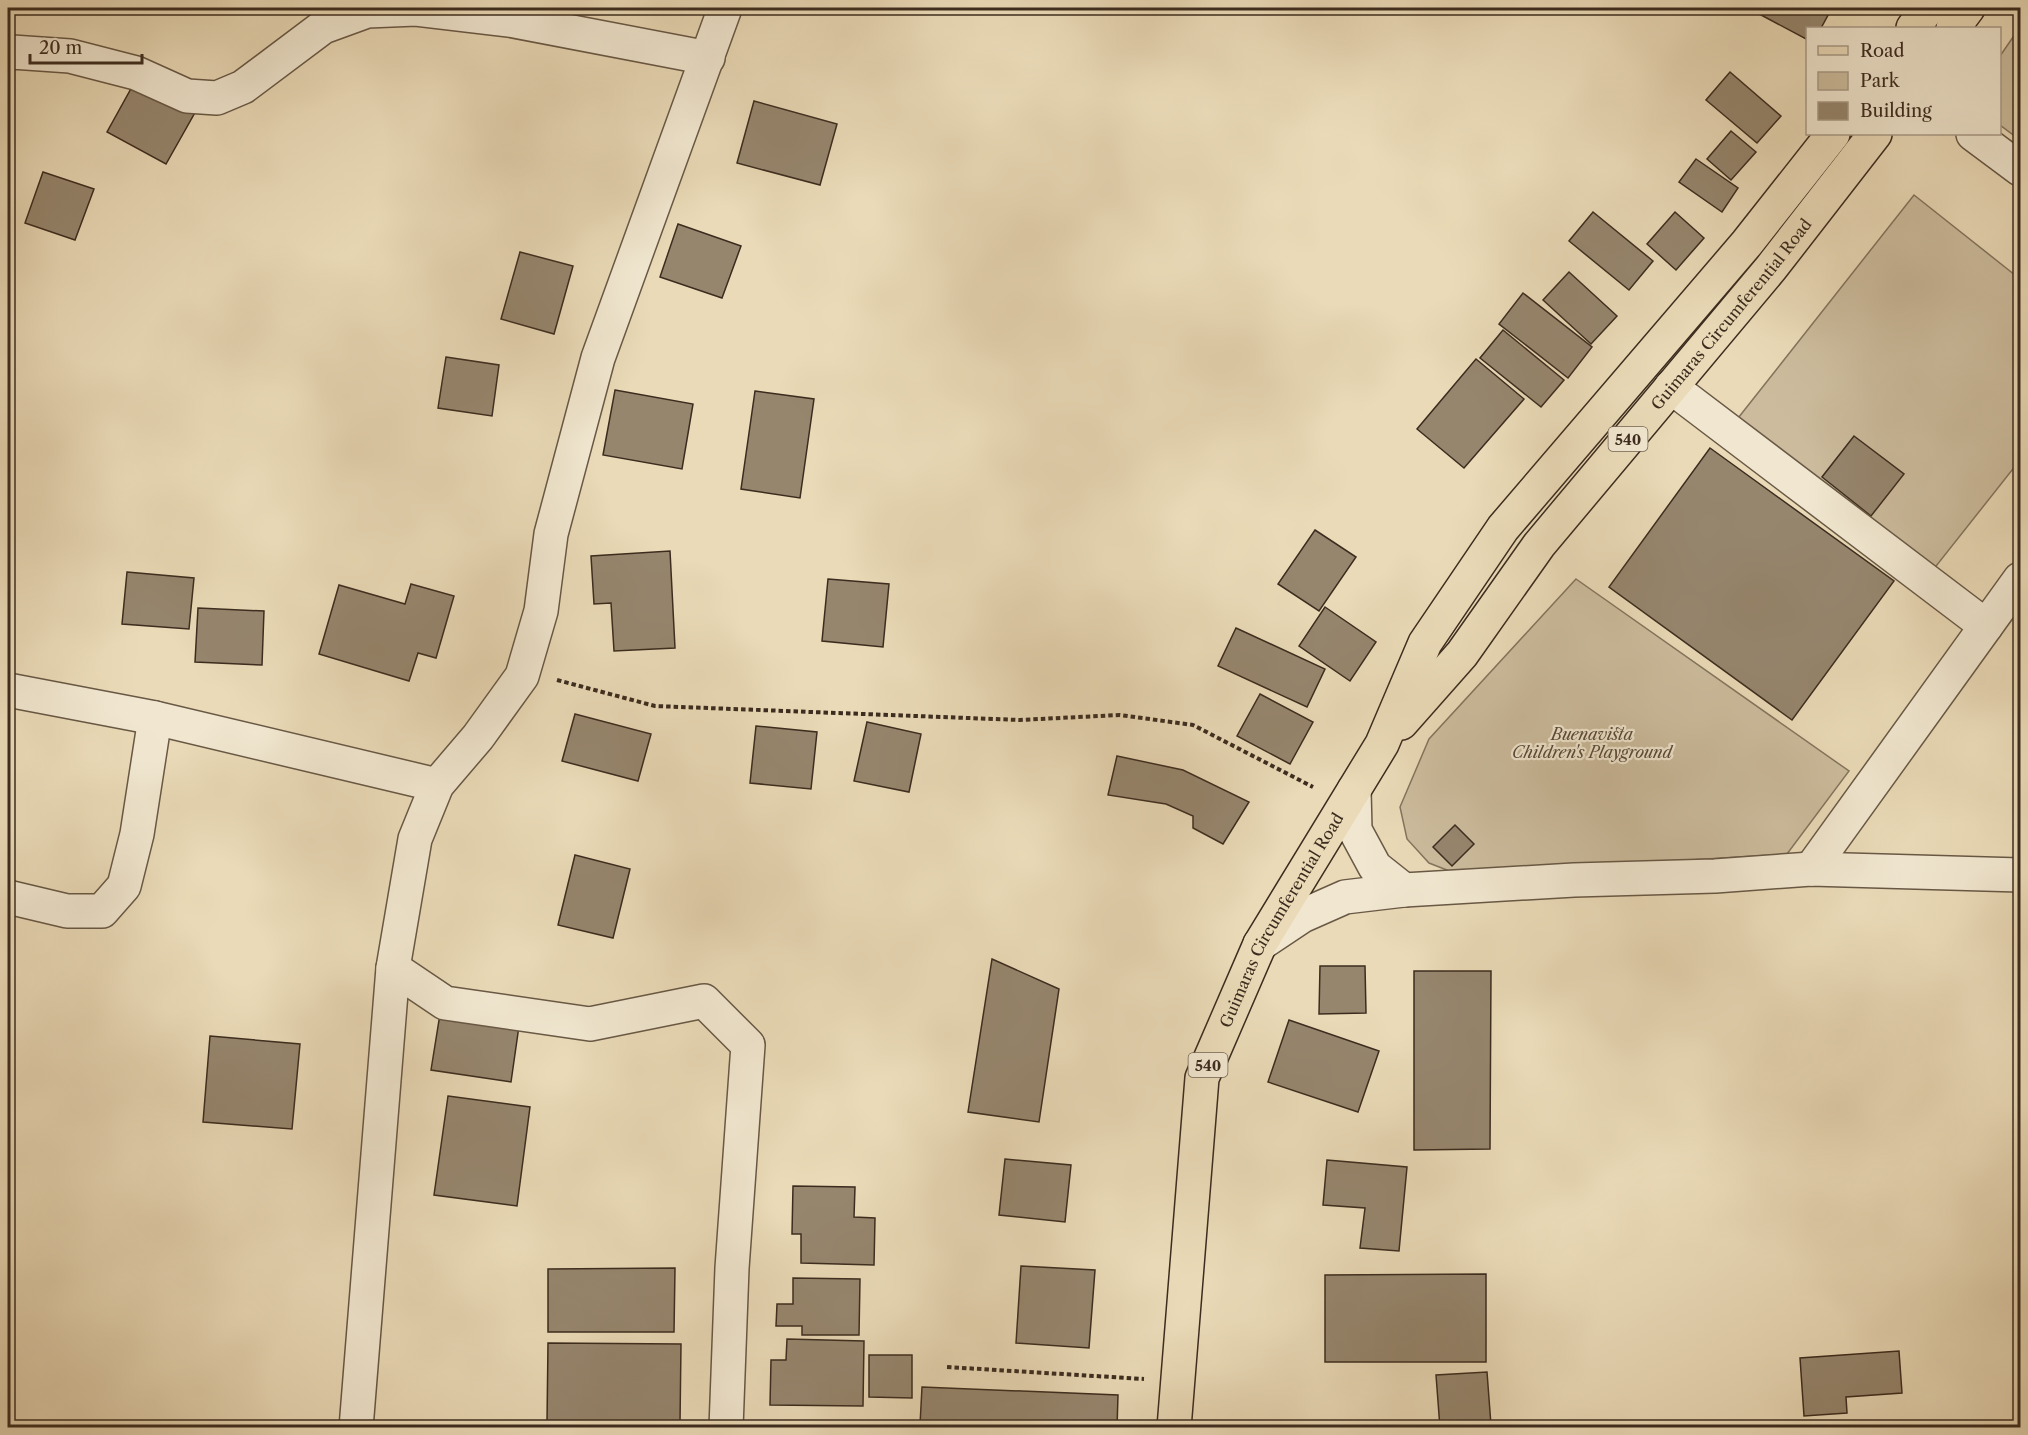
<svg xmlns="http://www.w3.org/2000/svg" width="2028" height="1435" font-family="'Libre Caslon Text',serif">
<rect width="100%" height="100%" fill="#eadab7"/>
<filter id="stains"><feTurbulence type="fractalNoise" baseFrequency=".00333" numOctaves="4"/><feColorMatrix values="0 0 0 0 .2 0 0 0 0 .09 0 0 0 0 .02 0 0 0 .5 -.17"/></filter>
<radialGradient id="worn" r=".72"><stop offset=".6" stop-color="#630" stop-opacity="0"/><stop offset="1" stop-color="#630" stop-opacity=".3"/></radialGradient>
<g fill="#ccbc9d" stroke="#84745e" stroke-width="1.5">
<polygon points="2020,27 2020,140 2000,125 2000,56"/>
<polygon points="1914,195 2020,279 2020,460 1929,575 1735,422"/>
<polygon points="1576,579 1849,771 1787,854 1457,874 1429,863 1407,839 1400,807 1429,739"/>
</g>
<g fill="#96866e" stroke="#3c2c1f" stroke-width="1.5">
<polygon points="1748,8 1832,8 1821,28 1808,28 1808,40"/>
<polygon points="1730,72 1781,116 1757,143 1706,100"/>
<polygon points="138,76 197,109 166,164 107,132"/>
<polygon points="754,101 837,124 820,185 737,163"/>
<polygon points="1731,131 1756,152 1731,180 1707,159"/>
<polygon points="1696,159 1738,188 1722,212 1679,182"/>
<polygon points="43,172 94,189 75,240 25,223"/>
<polygon points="1593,212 1653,261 1629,290 1569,241"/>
<polygon points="1675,212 1704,238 1676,270 1647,244"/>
<polygon points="678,224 741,246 722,298 660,277"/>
<polygon points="520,252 573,266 554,334 501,319"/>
<polygon points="1569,272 1617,316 1591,344 1543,300"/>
<polygon points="1523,293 1592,347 1568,378 1499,324"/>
<polygon points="1503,330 1564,380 1541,407 1480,358"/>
<polygon points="446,357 499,365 492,416 438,408"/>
<polygon points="1476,359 1524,399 1464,468 1417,429"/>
<polygon points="615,390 693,404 682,469 603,455"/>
<polygon points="755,391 814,399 800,498 741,489"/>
<polygon points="1854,436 1904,474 1871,516 1822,477"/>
<polygon points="1710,448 1894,581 1792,720 1609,587"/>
<polygon points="1315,530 1356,557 1319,611 1278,584"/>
<polygon points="670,551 675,648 614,651 611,603 594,604 591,556"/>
<polygon points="127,572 194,578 189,629 122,624"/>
<polygon points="828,579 889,584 883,647 822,641"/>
<polygon points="411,584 454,596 436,658 418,653 409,681 319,654 339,585 405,604"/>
<polygon points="1325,607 1376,642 1350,681 1299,646"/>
<polygon points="198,608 264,611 262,665 195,662"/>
<polygon points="1236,628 1325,669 1307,707 1218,666"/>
<polygon points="1260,694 1313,722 1290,764 1237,736"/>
<polygon points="575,714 651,734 638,781 562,761"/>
<polygon points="867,722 921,734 909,792 854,781"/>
<polygon points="756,726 817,732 811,789 750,783"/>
<polygon points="1117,756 1183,770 1249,802 1223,844 1193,828 1193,816 1166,804 1108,795"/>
<polygon points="1455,825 1474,844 1452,866 1433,847"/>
<polygon points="575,855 630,869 613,938 558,925"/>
<polygon points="992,959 1059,989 1039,1122 968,1112"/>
<polygon points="1320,966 1365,966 1366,1013 1319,1014"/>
<polygon points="1414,971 1491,971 1490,1149 1414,1150"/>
<polygon points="440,1014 519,1026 511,1082 431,1070"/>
<polygon points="1289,1020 1379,1051 1358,1112 1268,1082"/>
<polygon points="210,1036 300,1044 292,1129 203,1122"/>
<polygon points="448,1096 530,1107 517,1206 434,1195"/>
<polygon points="1005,1159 1071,1165 1065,1222 999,1215"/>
<polygon points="1327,1160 1407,1167 1399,1251 1360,1248 1365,1208 1323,1205"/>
<polygon points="793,1186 855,1187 854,1217 875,1218 874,1265 801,1263 801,1234 792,1234"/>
<polygon points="1021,1266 1095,1270 1089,1348 1016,1343"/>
<polygon points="675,1268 674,1332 548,1332 548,1269"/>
<polygon points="1486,1274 1486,1362 1325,1362 1325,1275"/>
<polygon points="793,1278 860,1279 859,1335 802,1335 802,1326 776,1326 777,1304 793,1304"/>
<polygon points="787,1339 864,1341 863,1406 770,1405 771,1360 786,1360"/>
<polygon points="548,1343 681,1344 680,1423 547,1423"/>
<polygon points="1899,1351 1902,1393 1846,1397 1847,1413 1804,1416 1800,1358"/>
<polygon points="869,1355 912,1355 912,1398 869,1397"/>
<polygon points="1487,1372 1491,1425 1440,1428 1436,1375"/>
<polygon points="922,1387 1118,1395 1117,1428 986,1428 920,1425"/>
</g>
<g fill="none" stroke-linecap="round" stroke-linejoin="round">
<defs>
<g id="minor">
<polyline points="8,54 12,52 70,56 136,73 187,96 217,98 243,87 323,27 367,11 416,9 509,20 708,58"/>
<polyline points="1973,134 2020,169"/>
<polyline points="1671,387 1986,626"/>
<polyline points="8,690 155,718 437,785"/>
<polyline points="1354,790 1355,830 1375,867 1404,890"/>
<polyline points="1811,869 2020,579"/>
<polyline points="8,897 67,911 102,911 124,886 137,834 155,718"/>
<polyline points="1260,944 1302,916 1345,897 1404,890 1574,880 1715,876 1811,869 2020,875"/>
<polyline points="393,968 445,1003 590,1024 704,1001 748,1045 732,1268 726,1428"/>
<polyline points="356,1428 393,968 415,839 437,785 478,737 522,676 541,611 551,534 598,358 725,8"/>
</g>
<g id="major">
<polyline points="1913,28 1928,8"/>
<polyline points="1953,28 1968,8"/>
<path id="s1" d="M 1401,723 L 1462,654 L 1539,545 L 1771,268 L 1875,134"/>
<path id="s2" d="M 1174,1428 L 1202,1078 L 1260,944 L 1382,744 L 1425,643 L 1503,528 L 1747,243 L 1833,134"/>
</g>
</defs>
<use href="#minor" stroke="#685845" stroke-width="36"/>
<use href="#major" stroke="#3c2c1f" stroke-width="36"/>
<g stroke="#3c2c1f" stroke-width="4" stroke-dasharray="4.5 3" stroke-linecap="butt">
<polyline points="557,680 655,706 1020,720 1120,715 1193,725 1313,787"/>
<polyline points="947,1367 1144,1379"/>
</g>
<use href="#minor" stroke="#f1e7d0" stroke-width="33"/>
<use href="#major" stroke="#eadab7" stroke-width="33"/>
</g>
<g text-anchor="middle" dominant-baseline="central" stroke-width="4.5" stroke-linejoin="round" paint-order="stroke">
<g fill="#f1e7d0" stroke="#726454" stroke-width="1.5">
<rect x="1608.5" y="427" width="39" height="24" rx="4.5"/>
<rect x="1188.5" y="1053" width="39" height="24" rx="4.5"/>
</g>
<g font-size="15" font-weight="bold" fill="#3c2c1f">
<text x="1628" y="439">540</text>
<text x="1208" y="1065">540</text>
</g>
<g font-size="16" fill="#3c2c1f" stroke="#f1e7d0">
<text stroke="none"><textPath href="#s1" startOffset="526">Guimaras Circumferential Road</textPath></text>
<text stroke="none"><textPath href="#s2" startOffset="528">Guimaras Circumferential Road</textPath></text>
</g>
<g font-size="16" font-style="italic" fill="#594938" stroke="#f1e7d0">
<text x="1592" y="734">Buenavista<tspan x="1592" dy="18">Children's Playground</tspan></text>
</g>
</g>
<rect width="2028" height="1435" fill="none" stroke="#eadab7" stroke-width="30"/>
<rect x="9" y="9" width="2010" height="1417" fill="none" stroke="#3c2c1f" stroke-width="3"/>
<rect x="15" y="15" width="1998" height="1405" fill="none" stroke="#3c2c1f" stroke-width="1.5"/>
<rect x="1806" y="27" width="195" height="108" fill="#f1e7d0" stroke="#a99c89" stroke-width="1.5"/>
<rect x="1818" y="46" width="30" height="9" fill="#eadab7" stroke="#a99c89" stroke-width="1.5"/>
<text x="1860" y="57" font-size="18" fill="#3c2c1f">Road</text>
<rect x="1818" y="72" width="30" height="18" fill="#ccbc9d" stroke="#a99c89" stroke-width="1.5"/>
<text x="1860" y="87" font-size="18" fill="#3c2c1f">Park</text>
<rect x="1818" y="102" width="30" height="18" fill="#96866e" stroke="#a99c89" stroke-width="1.5"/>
<text x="1860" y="117" font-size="18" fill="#3c2c1f">Building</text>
<path d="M30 54v9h112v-9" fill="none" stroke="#3c2c1f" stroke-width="3"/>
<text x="39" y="54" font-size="18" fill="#3c2c1f" stroke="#f1e7d0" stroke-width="4.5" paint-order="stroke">20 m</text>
<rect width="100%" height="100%" filter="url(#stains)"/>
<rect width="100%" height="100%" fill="url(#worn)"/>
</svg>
